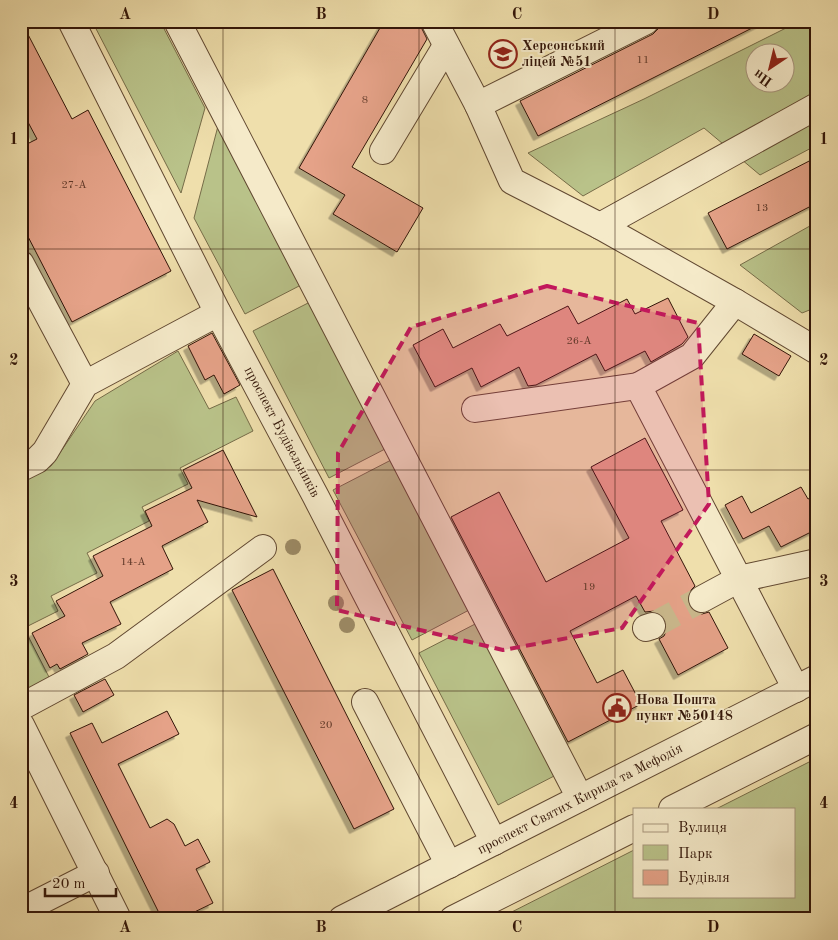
<svg xmlns="http://www.w3.org/2000/svg" width="838" height="940" font-family="'Old Standard TT',serif">
<defs>
<filter id="shadow"><feDropShadow dx="-4.5" dy="4.5" stdDeviation="0" flood-color="#0004"/></filter>
</defs>
<rect width="100%" height="100%" fill="#efdfac"/>
<filter id="stains"><feTurbulence type="fractalNoise" baseFrequency=".004" numOctaves="4"/><feColorMatrix values="0 0 0 0 .2 0 0 0 0 .09 0 0 0 0 .02 0 0 0 .5 -.17"/></filter>
<radialGradient id="worn" r=".72"><stop offset=".6" stop-color="#630" stop-opacity="0"/><stop offset="1" stop-color="#630" stop-opacity=".3"/></radialGradient>
<g fill="#b9c289" stroke="#766c48" fill-rule="evenodd">
<polygon points="92,21 160,21 205,108 181,193"/>
<path d="M 800,21 L 817,21 L 817,145 L 760,175 L 704,128 L 583,196 L 528,153 L 644,99 ZM 756,52 L 786,52 L 786,82 L 756,82 Z"/>
<polygon points="218,126 301,285 245,314 194,218"/>
<polygon points="817,222 817,307 802,313 740,265"/>
<polygon points="312,301 387,448 329,478 253,331"/>
<polygon points="178,351 209,409 236,397 253,431 180,468 188,484 142,507 149,521 87,553 97,573 51,596 58,611 24,628 50,679 21,694 21,482 51,466 95,401"/>
<polygon points="393,459 471,609 412,640 333,490"/>
<polygon points="479,622 558,774 498,805 419,653"/>
<polygon points="817,758 817,919 498,919 634,850 634,896 794,896 794,809 716,809"/>
</g>
<g fill="#e5a288" stroke="#321508" filter="url(#shadow)">
<polygon points="21,21 72,119 88,110 171,271 72,322 21,223 21,147 37,139 21,109"/>
<polygon points="384,21 413,21 420,25 427,39 352,167 423,208 397,252 333,214 345,195 299,168"/>
<polygon points="673,21 766,21 538,136 520,101 653,34 659,28"/>
<polygon points="817,157 817,203 727,249 708,213"/>
<polygon points="668,298 688,337 682,344 651,362 645,351 605,371 596,354 536,385 528,386 519,367 481,387 472,368 435,387 413,345 443,329 453,348 500,324 507,336 568,306 578,324 627,299 635,314"/>
<polygon points="212,333 240,385 224,394 214,375 205,380 188,346"/>
<polygon points="754,334 791,356 779,376 742,354"/>
<polygon points="645,438 683,510 661,521 695,586 689,592 687,599 689,606 695,612 702,614 709,612 728,648 678,675 659,639 664,636 667,629 666,621 662,614 655,611 645,612 636,596 570,631 597,683 623,670 641,704 568,742 451,517 499,492 546,582 629,538 591,467"/>
<polygon points="223,450 257,517 197,500 208,522 162,546 173,569 110,602 121,624 82,643 88,654 60,669 57,664 50,668 32,633 65,616 56,601 103,576 93,556 152,526 145,511 192,488 183,470"/>
<polygon points="801,487 808,499 817,495 817,529 781,547 769,526 743,539 725,505 742,496 751,513"/>
<polygon points="273,569 394,809 354,829 232,590"/>
<polygon points="105,679 114,695 83,712 74,695"/>
<polygon points="167,711 179,734 118,764 150,828 167,819 174,824 185,846 198,839 210,862 196,869 213,903 180,919 162,919 70,733 92,723 102,743"/>
</g>
<g fill="none" stroke-linecap="round" stroke-linejoin="round">
<polyline stroke="#c9b78b" stroke-width="26" stroke-dasharray="26 13" stroke-linecap="butt" points="652,626 702,599"/>
<defs>
<g id="minor">
<polyline points="71,21 218,313 315,495 494,842"/>
<polyline points="177,21 580,798"/>
<polyline points="434,21 478,105 512,181 600,226 735,302 692,356 638,386 796,689"/>
<polyline points="478,105 646,21"/>
<polyline points="383,151 446,46"/>
<polyline points="600,226 817,106"/>
<polyline points="21,264 85,384"/>
<polyline points="735,302 817,351"/>
<polyline points="475,409 638,386"/>
<polyline points="21,468 37,460 45,452 85,384 218,313"/>
<polyline points="702,599 739,579 817,562"/>
<polyline points="646,628 652,626"/>
<polyline points="365,702 449,865"/>
<polyline points="21,707 116,656 263,548"/>
<polyline points="21,725 118,919"/>
<polyline points="672,809 817,736"/>
<polyline points="21,911 96,873"/>
<polyline points="342,919 817,678"/>
<polyline points="453,919 634,828"/>
</g>
</defs>
<use href="#minor" stroke="#614831" stroke-width="28"/>
<use href="#minor" stroke="#f5eac9" stroke-width="26"/>
</g>
<g fill="#9d8c67">
<circle cx="293" cy="547" r="8"/>
<circle cx="336" cy="603" r="8"/>
<circle cx="347" cy="625" r="8"/>
</g>
<path fill="#c2185b" fill-opacity="0.2" stroke="#c2185b" stroke-width="4" stroke-dasharray="10 6" stroke-linejoin="round" d="M 547,286 L 698,323 L 709,504 L 622,628 L 503,650 L 337,610 L 338,453 L 411,327 Z"/>
<path fill="none" stroke="#321508" stroke-width="1" stroke-opacity="0.55" d="M 223,21 L 223,919M 419,21 L 419,919M 615,21 L 615,919M 21,249 L 817,249M 21,470 L 817,470M 21,691 L 817,691"/>
<defs>
<symbol id="school-ring" viewBox="-11 -11 22 22"><circle r="9.5" fill="#f5eac9" stroke="#8f2418" stroke-width="1.5"/><path d="M0-5L7-2L0 1L-7-2ZM-4 1L0 2.5L4 1V4Q0 6-4 4Z" fill="#8f2418"/></symbol>
<symbol id="civic-ring" viewBox="-11 -11 22 22"><circle r="9.5" fill="#f5eac9" stroke="#8f2418" stroke-width="1.5"/><path d="M-.6-6.5H3V-4.5H.6V-3L4-1V1h2V6H-6V1h2V-1L-.6-3ZM-1.2 2.5V6h2.4V2.5Z" fill="#8f2418"/></symbol>
</defs>
<g fill-rule="evenodd">
<use href="#school-ring" x="487" y="38" width="32" height="32"/>
<use href="#civic-ring" x="601" y="692" width="32" height="32"/>
</g>
<g text-anchor="middle" dominant-baseline="central" stroke-width="4" stroke-linejoin="round" paint-order="stroke">
<g font-size="11" fill="#5f3828">
<text x="643" y="60">11</text>
<text x="365" y="100">8</text>
<text x="74" y="185">27-А</text>
<text x="762" y="208">13</text>
<text x="579" y="341">26-А</text>
<text x="133" y="562">14-А</text>
<text x="589" y="587">19</text>
<text x="326" y="725">20</text>
</g>
<g font-size="14" font-weight="bold" fill="#321508" stroke="#f5eac9" text-anchor="start">
<text x="522" y="46">Херсонський<tspan x="522" dy="16">ліцей №51</tspan></text>
<text x="636" y="700">Нова Пошта<tspan x="636" dy="16">пункт №50148</tspan></text>
</g>
<g font-size="14" fill="#321508" stroke="#f5eac9">
<text transform="translate(282 432) rotate(62)">проспект Будівельників</text>
<text transform="translate(580 799) rotate(-27)">проспект Святих Кирила та Мефодія</text>
</g>
</g>
<rect width="838" height="940" fill="none" stroke="#efdfac" stroke-width="55"/>
<rect x="633" y="808" width="162" height="90" fill="#f5eac9" stroke="#a7957c"/>
<rect x="643" y="824" width="25" height="8" fill="#f5eac9" stroke="#a7957c"/>
<text x="678" y="832" font-size="15" fill="#321508">Вулиця</text>
<rect x="643" y="845" width="25" height="15" fill="#b9c289" stroke="#a7957c"/>
<text x="678" y="858" font-size="15" fill="#321508">Парк</text>
<rect x="643" y="870" width="25" height="15" fill="#e5a288" stroke="#a7957c"/>
<text x="678" y="882" font-size="15" fill="#321508">Будівля</text>
<g transform="translate(770 68) rotate(215)"><circle r="24" fill="#f5eac9" stroke="#a7957c"/>
<path d="M0-4L9 19L0 12L-9 19Z" fill="#8f2418"/>
<text y="-8" font-size="14" font-weight="bold" text-anchor="middle" fill="#321508">Пн</text>
</g>
<path d="M45 888v8h71v-8" fill="none" stroke="#321508" stroke-width="2.5"/>
<text x="52" y="888" font-size="15" fill="#321508" stroke="#f5eac9" stroke-width="4" paint-order="stroke">20 m</text>
<rect x="28" y="28" width="782" height="884" fill="none" stroke="#321508" stroke-width="2"/>
<g font-size="16" text-anchor="middle" font-weight="bold" fill="#321508">
<text x="125" y="19">A</text>
<text x="321" y="19">B</text>
<text x="517" y="19">C</text>
<text x="713" y="19">D</text>
<text x="14" y="144">1</text>
<text x="824" y="144">1</text>
<text x="14" y="365">2</text>
<text x="824" y="365">2</text>
<text x="14" y="586">3</text>
<text x="824" y="586">3</text>
<text x="14" y="808">4</text>
<text x="824" y="808">4</text>
<text x="125" y="932">A</text>
<text x="321" y="932">B</text>
<text x="517" y="932">C</text>
<text x="713" y="932">D</text>
</g>
<rect width="100%" height="100%" filter="url(#stains)"/>
<rect width="100%" height="100%" fill="url(#worn)"/>
</svg>
